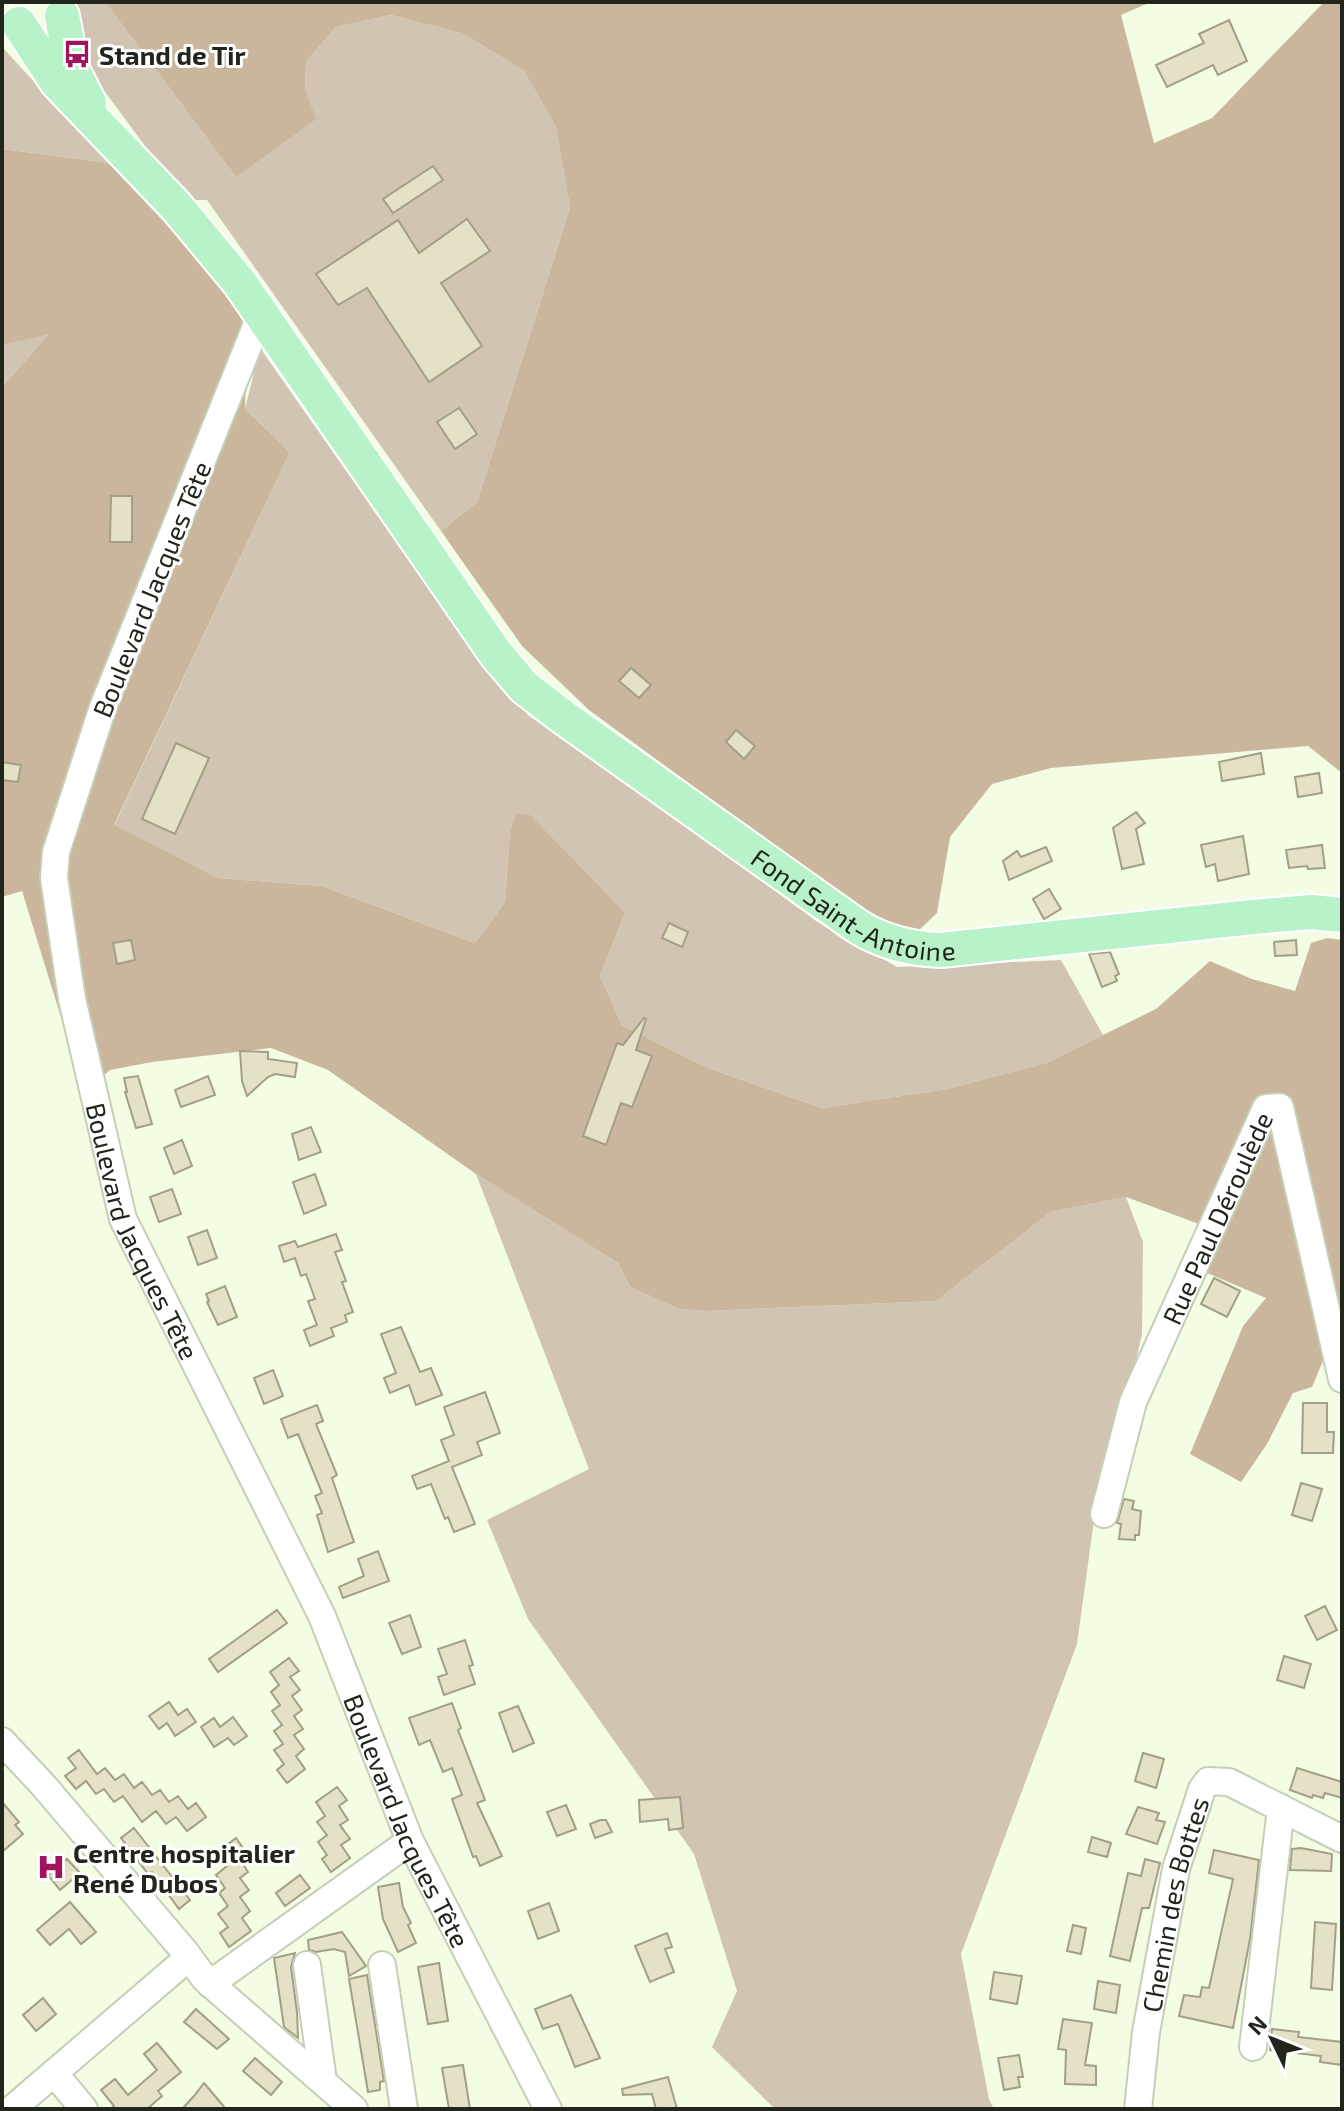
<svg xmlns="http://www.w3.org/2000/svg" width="1344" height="2111" font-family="'Exo 2',sans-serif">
<rect width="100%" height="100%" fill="#f2fde4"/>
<g fill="#d1c4b3">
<polygon points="77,2 105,2 236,177 305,89 306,62 336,27 391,15 464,34 524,71 556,127 570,208 477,502 441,531 207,200 185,200 80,58"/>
<polygon points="2,47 109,163 2,149"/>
<polygon points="50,333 2,387 2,345"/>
<polygon points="260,348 472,650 529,716 631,784 816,921 897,967 1061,960 1103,1035 1046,1063 947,1089 822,1108 708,1068 622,1025 600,976 625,913 510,832 505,902 475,943 322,886 218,878 114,826 290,452 245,409"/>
<polygon points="476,1174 618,1263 630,1287 679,1309 706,1311 936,1301 1051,1212 1126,1197 1143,1242 1142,1334 1126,1405 1095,1513 1077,1644 961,1954 989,2099 994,2109 775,2109 712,2047 737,1991 694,1854 528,1619 487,1520 589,1469"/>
</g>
<g fill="#cab69c">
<polygon points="105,2 1151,2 1121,15 1154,143 1212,118 1324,2 1342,2 1342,773 1308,746 1051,768 992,784 950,837 937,913 913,936 867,914 589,710 522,646 441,531 477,502 570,208 556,127 524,71 464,34 391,15 336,27 306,62 305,89 316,119 236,177"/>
<polygon points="2,149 109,163 223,285 248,319 245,409 290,452 114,825 218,878 322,886 475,943 505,902 510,832 516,814 530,815 625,913 600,976 622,1025 708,1068 822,1108 947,1089 1046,1063 1156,1009 1210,961 1252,979 1295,991 1311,943 1327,938 1342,940 1342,1306 1320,1309 1325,1356 1312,1387 1293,1393 1267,1444 1241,1482 1190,1454 1243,1326 1266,1298 1200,1270 1218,1231 1126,1197 1051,1212 936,1301 706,1311 679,1309 630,1287 618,1263 476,1174 328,1070 271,1048 152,1062 110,1070 84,1092 22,891 2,897 2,387 49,334 2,345"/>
</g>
<g fill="#e5e1c7" stroke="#a39f87" stroke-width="2">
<polygon points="1229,20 1247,61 1218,75 1213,65 1167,87 1156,65 1204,43 1199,34"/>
<polygon points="433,166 443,180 393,213 383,199"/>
<polygon points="467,219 490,251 441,283 482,346 429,382 367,288 338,305 316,274 398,220 419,253"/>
<polygon points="459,408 477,434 455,449 437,422"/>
<polygon points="111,496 132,496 132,542 110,542"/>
<polygon points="631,668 651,685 639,698 619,681"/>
<polygon points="736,730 755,746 744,759 726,742"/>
<polygon points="176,743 209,758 175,834 142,819"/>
<polygon points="1261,753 1264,774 1222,781 1219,762"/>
<polygon points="2,762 21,765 18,782 2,780"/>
<polygon points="1319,773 1322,793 1298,797 1295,777"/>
<polygon points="1136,812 1145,823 1136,829 1144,864 1122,869 1113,828"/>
<polygon points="1243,836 1249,874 1218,881 1215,864 1206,867 1201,845"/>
<polygon points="1322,845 1325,868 1308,869 1307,866 1289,868 1286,850"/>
<polygon points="1046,847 1052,861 1009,880 1003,861 1017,851 1021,857"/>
<polygon points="1049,889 1061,909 1044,919 1033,899"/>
<polygon points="669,923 688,932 682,947 662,938"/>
<polygon points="131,940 135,960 117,964 113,943"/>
<polygon points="1296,940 1297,955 1275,956 1274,942"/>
<polygon points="1110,952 1119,974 1115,976 1117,981 1102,987 1089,954"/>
<polygon points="644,1018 646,1019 636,1050 652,1056 632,1107 621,1103 606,1145 583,1136 617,1043 623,1045"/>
<polygon points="240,1051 268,1052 268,1059 297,1063 295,1077 275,1074 268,1077 247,1096 242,1081"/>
<polygon points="138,1076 152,1124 136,1128 125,1092 127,1092 124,1078"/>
<polygon points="208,1076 215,1095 181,1107 175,1090"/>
<polygon points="311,1127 321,1152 299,1160 292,1134"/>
<polygon points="182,1140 192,1166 174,1174 164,1148"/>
<polygon points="315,1174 326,1205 304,1214 293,1182"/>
<polygon points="172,1189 181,1214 159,1222 150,1197"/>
<polygon points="207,1230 217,1258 198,1265 188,1237"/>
<polygon points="336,1234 342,1250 335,1252 346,1281 342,1282 353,1312 345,1315 347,1322 331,1328 334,1336 310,1346 304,1330 317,1325 308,1301 315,1299 306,1274 301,1276 295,1258 284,1262 279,1246 295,1241 298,1247"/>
<polygon points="1214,1278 1240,1291 1227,1317 1201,1304"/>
<polygon points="225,1286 237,1317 218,1325 207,1302 209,1301 206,1294"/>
<polygon points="401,1327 420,1372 431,1368 442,1395 416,1405 409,1385 390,1393 384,1378 396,1373 381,1334"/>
<polygon points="273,1370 283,1396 264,1404 254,1378"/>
<polygon points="485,1392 500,1433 477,1442 482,1455 452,1467 475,1524 454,1532 448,1517 445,1519 431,1484 417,1489 412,1476 449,1461 441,1440 454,1435 444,1407"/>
<polygon points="1303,1403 1327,1403 1327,1432 1334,1432 1333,1453 1302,1453"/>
<polygon points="317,1405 323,1421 316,1424 337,1475 332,1478 354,1542 328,1552 317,1515 322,1513 315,1496 322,1493 298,1434 288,1438 281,1419"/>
<polygon points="1301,1483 1322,1489 1312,1521 1292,1515"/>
<polygon points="1124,1499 1134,1501 1132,1509 1141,1511 1139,1535 1135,1535 1135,1540 1119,1539 1121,1524 1117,1523"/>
<polygon points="378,1551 389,1581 343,1598 339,1587 364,1576 358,1559"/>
<polygon points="1325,1606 1337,1630 1317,1640 1305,1616"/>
<polygon points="277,1610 287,1623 218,1672 209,1659"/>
<polygon points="410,1615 421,1647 402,1654 389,1623"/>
<polygon points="465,1640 473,1665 469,1666 475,1684 444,1695 438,1677 447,1674 438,1649"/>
<polygon points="1284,1656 1311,1664 1304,1688 1277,1680"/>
<polygon points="289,1658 299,1671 290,1677 300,1690 292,1696 302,1710 294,1716 303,1729 294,1735 304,1749 296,1756 305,1769 287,1783 277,1770 284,1764 274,1750 283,1744 274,1731 282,1725 272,1711 280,1705 271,1692 279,1685 270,1672"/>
<polygon points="169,1702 178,1715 187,1709 196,1722 175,1736 167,1723 159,1729 149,1716"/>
<polygon points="452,1703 461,1728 458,1730 485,1800 477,1803 502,1856 480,1866 476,1856 473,1857 452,1799 462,1795 452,1768 443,1772 430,1740 419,1745 409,1718"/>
<polygon points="518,1706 534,1743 513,1752 499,1713"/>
<polygon points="233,1717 247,1736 234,1745 228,1738 214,1747 201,1727 214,1718 220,1727"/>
<polygon points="79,1750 97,1774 105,1768 115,1780 124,1774 134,1788 142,1782 152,1795 160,1790 169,1802 178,1796 188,1809 196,1803 206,1817 187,1831 176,1817 166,1824 156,1811 142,1822 123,1796 114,1802 104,1789 96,1794 86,1781 76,1789 65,1776 76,1768 68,1758"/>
<polygon points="1143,1753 1164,1759 1156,1788 1135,1781"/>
<polygon points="1297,1768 1342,1782 1342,1798 1325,1793 1323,1798 1313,1795 1312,1798 1290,1790"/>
<polygon points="337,1787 347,1800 339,1806 348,1820 340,1825 350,1839 341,1845 350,1858 331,1872 322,1859 327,1855 318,1842 327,1835 317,1822 325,1816 316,1802"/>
<polygon points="680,1797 683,1828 669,1830 668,1819 640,1822 639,1800"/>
<polygon points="2,1802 19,1822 15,1825 23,1834 2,1852"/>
<polygon points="566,1805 576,1829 557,1836 547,1812"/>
<polygon points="1138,1807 1159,1813 1156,1820 1165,1822 1157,1844 1126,1834"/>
<polygon points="600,1820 606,1820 612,1832 595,1838 590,1824"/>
<polygon points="134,1828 190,1900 179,1909 152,1872 148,1874 121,1838"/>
<polygon points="1092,1837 1111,1843 1107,1857 1088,1852"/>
<polygon points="236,1838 246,1852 239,1858 248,1872 240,1878 249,1890 240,1897 250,1911 242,1918 251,1931 229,1947 220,1933 228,1927 218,1914 228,1906 219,1893 225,1888 216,1875 227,1866 217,1853"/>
<polygon points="1301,1848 1332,1854 1331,1871 1290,1870 1292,1849"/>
<polygon points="1214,1850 1259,1860 1250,1939 1233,2028 1179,2016 1184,1995 1200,1997 1202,1987 1209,1988 1233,1879 1209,1873"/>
<polygon points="67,1859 80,1873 60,1890 48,1875"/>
<polygon points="1145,1859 1160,1863 1149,1908 1142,1908 1130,1961 1110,1956 1128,1873 1141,1876"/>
<polygon points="300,1875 310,1888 285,1906 276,1893"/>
<polygon points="399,1883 403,1907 411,1923 408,1925 416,1943 398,1952 383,1919 378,1887"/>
<polygon points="70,1902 96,1932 81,1944 69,1929 50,1945 37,1930"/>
<polygon points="549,1903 559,1931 538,1939 528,1911"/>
<polygon points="1315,1922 1336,1924 1332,1990 1311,1988"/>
<polygon points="1073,1925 1086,1928 1081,1954 1067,1951"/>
<polygon points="342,1932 366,1966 349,1976 345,1952 334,1949 316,1952 309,1950 308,1940"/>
<polygon points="667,1933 672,1947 665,1949 674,1972 650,1982 635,1946"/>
<polygon points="295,1953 291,1967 297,2012 298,2038 284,2027 274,1958"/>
<polygon points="439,1963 448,2021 428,2024 418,1967"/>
<polygon points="994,1972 1022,1976 1017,2004 990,1999"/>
<polygon points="367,1975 384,2081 380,2082 380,2090 368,2092 349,1979"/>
<polygon points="1098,1981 1120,1985 1116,2013 1094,2009"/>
<polygon points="571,1995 600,2058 575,2067 558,2024 543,2029 535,2009"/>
<polygon points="43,1998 56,2014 36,2031 23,2015"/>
<polygon points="196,2009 229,2039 217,2049 184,2022"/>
<polygon points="1063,2019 1092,2023 1085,2065 1096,2066 1096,2085 1065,2084 1066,2050 1058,2049"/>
<polygon points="1272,2029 1299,2032 1298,2037 1342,2042 1342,2065 1320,2062 1321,2056 1270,2050"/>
<polygon points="157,2043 181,2072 158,2091 162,2096 147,2109 111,2109 114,2106 101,2090 115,2079 128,2095 157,2070 144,2054"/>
<polygon points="1019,2055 1023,2077 1018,2077 1020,2087 1004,2090 998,2058"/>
<polygon points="255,2058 282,2082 271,2095 243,2071"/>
<polygon points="463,2065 470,2109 449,2109 442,2068"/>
<polygon points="668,2077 677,2109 656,2109 652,2094 623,2095 622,2089"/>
<polygon points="204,2083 226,2109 182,2109 194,2096"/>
</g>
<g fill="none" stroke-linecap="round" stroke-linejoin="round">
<defs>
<g id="minor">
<path id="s1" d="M 261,314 L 103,707 L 56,852 L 54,878 L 72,999 L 123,1219 L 322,1616 L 410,1841 L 548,2109"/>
<path id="s2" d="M 1104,1514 L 1133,1402 L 1266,1108 L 1280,1107 L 1342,1379"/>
<polyline points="2,1741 44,1786 186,1953 205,1979 354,2109"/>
<polyline points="307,1965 323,2081"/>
<polyline points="382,1965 404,2109"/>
<polyline points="210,1984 410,1841"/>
<polyline points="1253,2047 1281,1808"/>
<polyline points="54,2073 84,2109"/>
<polyline points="12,2109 188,1958"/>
<path id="s3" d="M 1138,2109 L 1146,2032 L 1176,1869 L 1202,1789 L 1208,1781 L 1229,1782 L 1342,1839"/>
</g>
<g id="major">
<polyline points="62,16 72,69 89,103"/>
<path id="s4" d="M 19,24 L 57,82 L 175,205 L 239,282 L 496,654 L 524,687 L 563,717 L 857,926 C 882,942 911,949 941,950 L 1253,917 L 1311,912 L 1342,915"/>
</g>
</defs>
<use href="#minor" stroke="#c5cfb7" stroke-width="30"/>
<use href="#major" stroke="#fff" stroke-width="38"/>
<use href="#minor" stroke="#fff" stroke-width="26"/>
<use href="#major" stroke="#b7f2c8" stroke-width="34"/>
</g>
<defs>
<symbol id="bus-bare" viewBox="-9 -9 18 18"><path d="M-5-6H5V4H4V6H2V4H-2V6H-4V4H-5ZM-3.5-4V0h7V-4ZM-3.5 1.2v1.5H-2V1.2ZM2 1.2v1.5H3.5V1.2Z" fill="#a0145d" stroke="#fff" stroke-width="2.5" paint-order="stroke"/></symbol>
<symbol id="hospital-bare" viewBox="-9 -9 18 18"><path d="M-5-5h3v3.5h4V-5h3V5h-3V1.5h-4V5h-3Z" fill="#a0145d" stroke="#fff" stroke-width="2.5" paint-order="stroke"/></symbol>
</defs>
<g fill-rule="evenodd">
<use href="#bus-bare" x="57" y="34" width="40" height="40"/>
<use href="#hospital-bare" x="31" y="1847" width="40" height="40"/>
</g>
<g text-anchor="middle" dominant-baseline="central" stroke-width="6" stroke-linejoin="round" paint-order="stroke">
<g font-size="26" font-weight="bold" fill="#21251b" stroke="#fff" text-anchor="start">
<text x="99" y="54">Stand de Tir</text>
<text x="73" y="1852">Centre hospitalier<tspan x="73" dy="30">René Dubos</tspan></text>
</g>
<g font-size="26" fill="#21251b" stroke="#fff">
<text transform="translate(151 589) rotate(-68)">Boulevard Jacques Tête</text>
<text stroke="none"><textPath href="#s4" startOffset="1234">Fond Saint-Antoine</textPath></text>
<text stroke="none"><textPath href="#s2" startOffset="318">Rue Paul Déroulède</textPath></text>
<text stroke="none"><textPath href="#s1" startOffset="968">Boulevard Jacques Tête</textPath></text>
<text stroke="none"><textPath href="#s1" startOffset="1616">Boulevard Jacques Tête</textPath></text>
<text stroke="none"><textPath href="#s3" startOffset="208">Chemin des Bottes</textPath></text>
</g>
</g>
<rect width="1344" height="2111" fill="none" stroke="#21251b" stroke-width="8"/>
<g transform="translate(1272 2039) rotate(313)" stroke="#ffffff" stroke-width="6" paint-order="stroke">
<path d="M0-6L14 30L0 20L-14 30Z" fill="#21251b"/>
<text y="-12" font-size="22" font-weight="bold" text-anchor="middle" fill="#21251b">N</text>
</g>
</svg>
